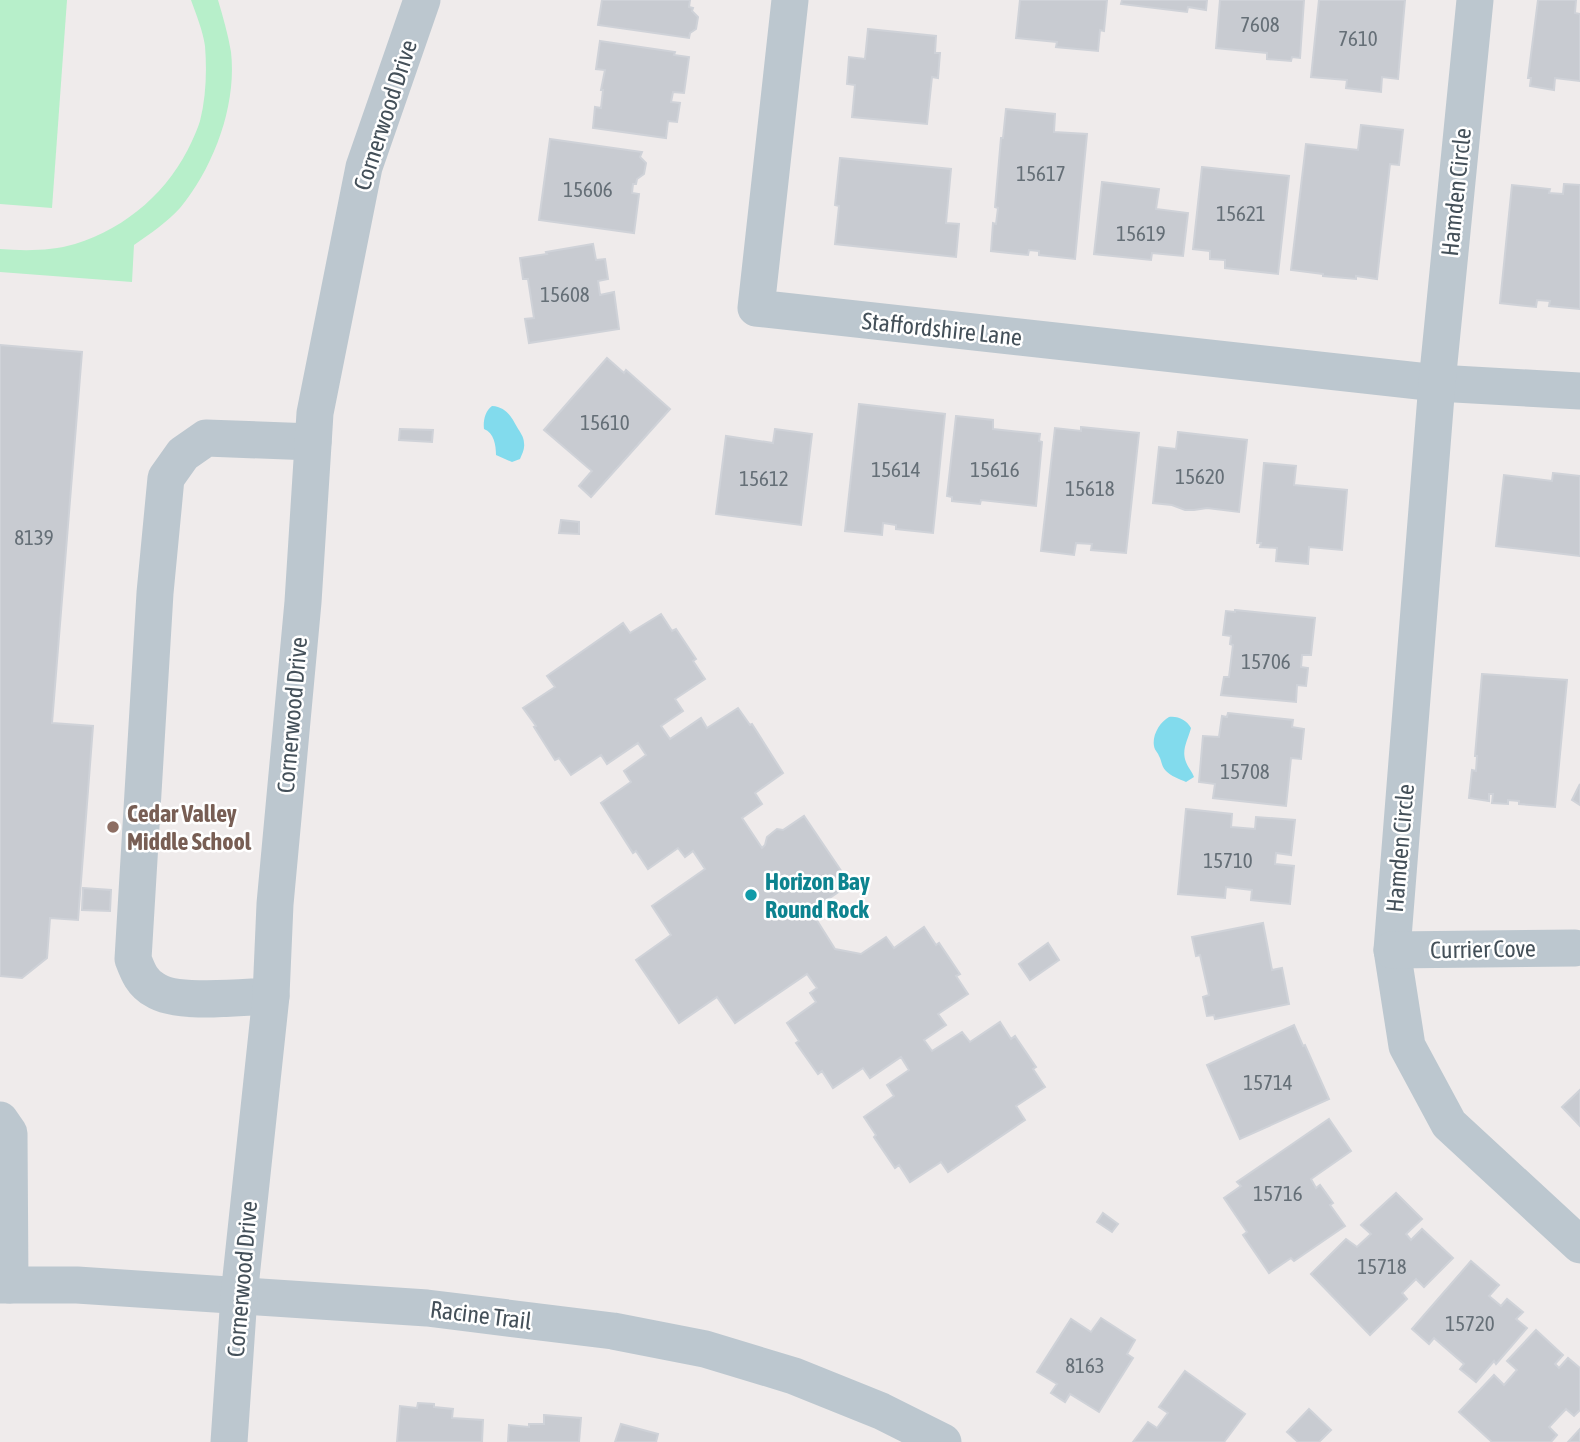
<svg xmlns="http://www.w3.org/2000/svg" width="1580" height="1442" font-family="'Asap Condensed',sans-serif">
<rect width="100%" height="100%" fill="#efebeb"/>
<g fill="#b7efca">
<polygon points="0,0 67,0 52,208 0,204"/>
<path d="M 191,0 L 218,0 C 223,17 228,34 231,52 C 237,105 214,167 180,208 C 167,222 150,234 134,245 L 132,282 L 0,272 L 0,249 C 25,251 51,251 75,244 C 127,228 170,190 192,141 C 195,134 198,128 200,121 C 206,97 207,71 205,46 C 203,31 196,14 191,0 Z"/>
</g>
<g fill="#82dbed">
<path d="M 492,406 C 506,407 511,416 517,427 C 520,432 524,437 524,443 C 525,449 522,454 520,459 L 512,462 L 496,455 C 496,445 494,433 484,429 C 483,421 485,411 492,406 Z"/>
<path d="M 1169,717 C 1179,716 1186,720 1191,728 C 1188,740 1181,750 1186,762 C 1188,768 1192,771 1194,777 L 1186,782 C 1179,779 1171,776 1166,771 C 1161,766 1162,761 1159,756 C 1157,751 1155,751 1154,746 C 1152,735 1160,722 1169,717 Z"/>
</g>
<g fill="#c8cbd1" stroke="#cfd2d8" stroke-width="2">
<polygon points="602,0 690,0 689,7 693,8 692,11 698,17 696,29 690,33 689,38 598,25"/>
<polygon points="1020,0 1107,0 1104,31 1100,30 1098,51 1056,47 1057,42 1016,38"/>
<polygon points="1122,0 1207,0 1206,10 1188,7 1187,12 1121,4"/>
<polygon points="1220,0 1304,0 1300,58 1292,57 1291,61 1267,59 1267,53 1216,48"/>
<polygon points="1319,0 1405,0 1398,79 1382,77 1381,92 1346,88 1347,80 1311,77"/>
<polygon points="1538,0 1576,0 1575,13 1580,14 1580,81 1555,78 1554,90 1530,86 1531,78 1528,78"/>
<polygon points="868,29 936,36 935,53 940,53 938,78 932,77 927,124 852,117 855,85 847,84 849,57 865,59"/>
<polygon points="600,41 675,52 674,55 689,57 684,93 673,92 671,102 680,103 677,122 668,121 666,138 593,128 595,107 601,108 603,90 601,90 605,70 596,69"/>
<polygon points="1006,109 1055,114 1054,132 1087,134 1075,259 1039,255 1039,251 1029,250 1028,255 991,251 993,223 996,224 998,208 995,207 1001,138 1003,138"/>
<polygon points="1361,125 1403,130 1399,165 1390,164 1377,279 1356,276 1356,279 1323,276 1323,274 1291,270 1306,144 1358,150"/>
<polygon points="550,139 642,152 640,157 646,163 644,174 637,179 636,184 633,184 632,193 639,194 634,233 539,220"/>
<polygon points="840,158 951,169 946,223 959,224 956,257 835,244 839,206 835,205"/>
<polygon points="1202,167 1289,176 1278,274 1225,268 1225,260 1210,259 1210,251 1193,249"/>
<polygon points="1102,182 1159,189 1156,209 1188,213 1183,256 1152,253 1151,260 1094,254"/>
<polygon points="1564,184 1580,185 1580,309 1549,306 1550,301 1537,300 1536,307 1500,303 1512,185 1550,189 1549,193 1563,194"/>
<polygon points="593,244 596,260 605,259 608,279 598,281 600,295 614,292 619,329 529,343 525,319 534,318 528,279 523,279 520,258 547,254 546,252"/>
<polygon points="0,345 82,352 52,723 93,726 78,920 50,918 47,958 22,978 0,976"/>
<polygon points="607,358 624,373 626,370 670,409 591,497 579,486 592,471 544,430"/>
<polygon points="859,404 945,414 933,533 896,529 896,525 883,523 882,535 845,531"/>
<polygon points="956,416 993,420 993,429 1040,434 1039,441 1042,442 1036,506 981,500 980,504 952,501 952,497 947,496"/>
<polygon points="1081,427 1139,433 1126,553 1091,550 1092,544 1076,543 1074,555 1041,551 1055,428 1081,431"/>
<polygon points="400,429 433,430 432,442 399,440"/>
<polygon points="775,429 812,434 801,525 716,514 726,436 773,443"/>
<polygon points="1178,432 1247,440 1239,512 1207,508 1194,510 1185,510 1172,505 1153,503 1159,447 1176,449"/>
<polygon points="1264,463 1296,466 1294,485 1347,490 1342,550 1309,547 1308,564 1276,561 1277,548 1260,547 1261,543 1257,543"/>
<polygon points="1553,473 1580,476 1580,556 1496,546 1504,475 1552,481"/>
<polygon points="561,520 579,522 579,534 559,533"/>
<polygon points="1235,610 1315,618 1311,655 1302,655 1301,667 1308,668 1306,686 1297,685 1296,702 1221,695 1224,677 1229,677 1233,645 1230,644 1231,636 1223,635 1226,611 1235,612"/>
<polygon points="661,614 672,631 676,629 696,659 693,661 705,679 675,699 683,711 661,726 670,739 701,718 707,728 738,708 750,725 752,724 783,773 755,793 762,804 742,818 762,848 765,845 767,837 777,829 783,830 804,816 850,884 811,911 835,949 861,954 886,937 894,948 924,927 936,945 939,943 960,974 956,976 968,994 938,1014 946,1025 924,1040 932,1051 962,1032 970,1042 1000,1022 1011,1039 1015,1036 1036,1067 1033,1069 1045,1087 1016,1106 1025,1120 948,1172 941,1162 910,1182 899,1165 895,1168 874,1137 876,1135 864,1117 894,1096 887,1085 909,1070 901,1057 870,1078 863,1068 833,1088 822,1071 818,1074 796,1043 799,1041 787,1023 816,1002 810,993 817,988 807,974 735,1023 717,997 679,1023 636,960 671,935 652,906 705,869 693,851 685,857 678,848 648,869 636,851 633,853 601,803 631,782 624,771 646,755 638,743 607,764 601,755 571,775 559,758 555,760 534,727 536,726 523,708 555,687 547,676 623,623 630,633"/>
<polygon points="1482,674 1567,680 1555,807 1519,804 1519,801 1508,800 1508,804 1492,803 1493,794 1489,794 1489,801 1469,798 1472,770 1476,771 1477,756 1475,756"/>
<polygon points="1228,713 1293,720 1292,727 1304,729 1301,759 1291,758 1286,806 1213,798 1215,784 1199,782 1203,736 1219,737 1222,716 1227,717"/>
<polygon points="1580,784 1580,805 1572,800"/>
<polygon points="1186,809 1232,814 1231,827 1255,829 1256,817 1295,820 1291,855 1276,853 1275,864 1294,866 1290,904 1251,900 1252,890 1226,887 1225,898 1178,894"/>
<polygon points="83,888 111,890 110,911 82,910"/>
<polygon points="1263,923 1272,970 1282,968 1289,1004 1215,1019 1214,1015 1207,1016 1203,997 1209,995 1200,955 1196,956 1192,937"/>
<polygon points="1048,943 1059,960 1030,980 1019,964"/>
<polygon points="1294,1025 1303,1046 1305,1045 1329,1099 1240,1139 1207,1065"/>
<polygon points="1580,1090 1580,1126 1562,1107"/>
<polygon points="1329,1119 1351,1151 1311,1179 1316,1188 1320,1185 1333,1203 1330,1205 1345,1226 1294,1261 1291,1258 1269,1273 1243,1235 1247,1232 1224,1198 1241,1186 1237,1182"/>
<polygon points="1396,1193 1422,1219 1406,1234 1411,1240 1422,1229 1453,1258 1424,1287 1416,1279 1402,1293 1407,1299 1370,1335 1311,1274 1346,1239 1357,1247 1371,1234 1361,1225"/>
<polygon points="1103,1213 1118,1224 1112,1232 1097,1222"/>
<polygon points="1471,1261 1499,1285 1489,1296 1501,1306 1507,1299 1523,1312 1516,1319 1527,1328 1496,1364 1494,1361 1476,1382 1460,1369 1464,1364 1434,1338 1429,1344 1412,1329"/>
<polygon points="1101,1318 1135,1340 1127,1354 1133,1358 1099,1412 1070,1394 1065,1402 1051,1393 1057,1384 1037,1372 1071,1319 1091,1332"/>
<polygon points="1536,1330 1563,1355 1555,1364 1559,1368 1568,1358 1580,1368 1580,1410 1574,1416 1566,1409 1549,1427 1557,1435 1551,1442 1492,1442 1459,1412 1494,1375 1504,1385 1517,1370 1507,1361"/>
<polygon points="1185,1371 1245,1414 1224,1442 1133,1442 1148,1422 1157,1428 1168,1413 1159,1407"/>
<polygon points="418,1403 434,1404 434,1407 453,1409 452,1418 483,1420 482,1442 397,1442 400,1406 417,1408"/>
<polygon points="1309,1409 1331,1430 1319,1442 1298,1442 1287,1432"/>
<polygon points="544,1415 581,1418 579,1442 508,1442 509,1425 529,1427 529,1424 544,1424"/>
<polygon points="621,1424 658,1434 656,1442 615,1442"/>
<polygon points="1580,1429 1580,1442 1568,1442"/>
</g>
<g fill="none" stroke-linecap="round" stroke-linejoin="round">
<g stroke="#bcc7cf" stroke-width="37">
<polyline points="790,0 756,308 1437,383 1580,391"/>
<polyline points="1475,0 1437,383 1392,950 1407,1046 1449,1124 1580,1245"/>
<polyline points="1392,950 1575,948"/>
<path d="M 271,996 C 243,997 177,1005 155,990 C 142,983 138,972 133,959 L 155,593 L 166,478 L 183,454 L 206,438 L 313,442"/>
<polyline points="0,1120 9,1133 10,1285"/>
<polyline points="0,1285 77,1285 427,1308 613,1331 705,1349 794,1376 881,1411 943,1442"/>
<polyline points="229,1442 239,1296 271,996 275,904 303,602 315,413 364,167 422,0"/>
</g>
</g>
<circle fill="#8d6e63" stroke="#fff" stroke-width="2.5" cx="113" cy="827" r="7"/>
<circle fill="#0f9aa8" stroke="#fff" stroke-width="2.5" cx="751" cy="895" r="7"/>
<g text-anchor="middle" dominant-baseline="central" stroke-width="5" stroke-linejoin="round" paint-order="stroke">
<g font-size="21" fill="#656f77">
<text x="1260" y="24">7608</text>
<text x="1358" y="38">7610</text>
<text x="1041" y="173">15617</text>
<text x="588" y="189">15606</text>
<text x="1241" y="213">15621</text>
<text x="1141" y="233">15619</text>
<text x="565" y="294">15608</text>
<text x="605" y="422">15610</text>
<text x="896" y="469">15614</text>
<text x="995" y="469">15616</text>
<text x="1200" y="476">15620</text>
<text x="764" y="478">15612</text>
<text x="1090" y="488">15618</text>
<text x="34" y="537">8139</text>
<text x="1266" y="661">15706</text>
<text x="1245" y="771">15708</text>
<text x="1228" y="860">15710</text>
<text x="1268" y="1082">15714</text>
<text x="1278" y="1193">15716</text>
<text x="1382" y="1266">15718</text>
<text x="1470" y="1323">15720</text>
<text x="1085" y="1365">8163</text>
</g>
<g font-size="24" fill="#445059" stroke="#fff">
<text transform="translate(385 115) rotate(-72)">Cornerwood Drive</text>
<text transform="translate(1456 192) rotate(-84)">Hamden Circle</text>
<text transform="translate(942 329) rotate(6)">Staffordshire Lane</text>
<text transform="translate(292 715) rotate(-85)">Cornerwood Drive</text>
<text transform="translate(1400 848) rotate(-85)">Hamden Circle</text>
<text transform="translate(1483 949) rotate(-1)">Currier Cove</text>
<text transform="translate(242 1279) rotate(-85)">Cornerwood Drive</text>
<text transform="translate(481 1315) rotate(7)">Racine Trail</text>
</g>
<g font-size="24" font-weight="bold" fill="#785e54" stroke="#fff" text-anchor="start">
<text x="127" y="813">Cedar Valley<tspan x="127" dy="28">Middle School</tspan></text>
</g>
<g font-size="24" font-weight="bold" fill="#0d838f" stroke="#fff" text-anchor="start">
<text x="765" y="881">Horizon Bay<tspan x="765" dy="28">Round Rock</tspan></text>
</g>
</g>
</svg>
